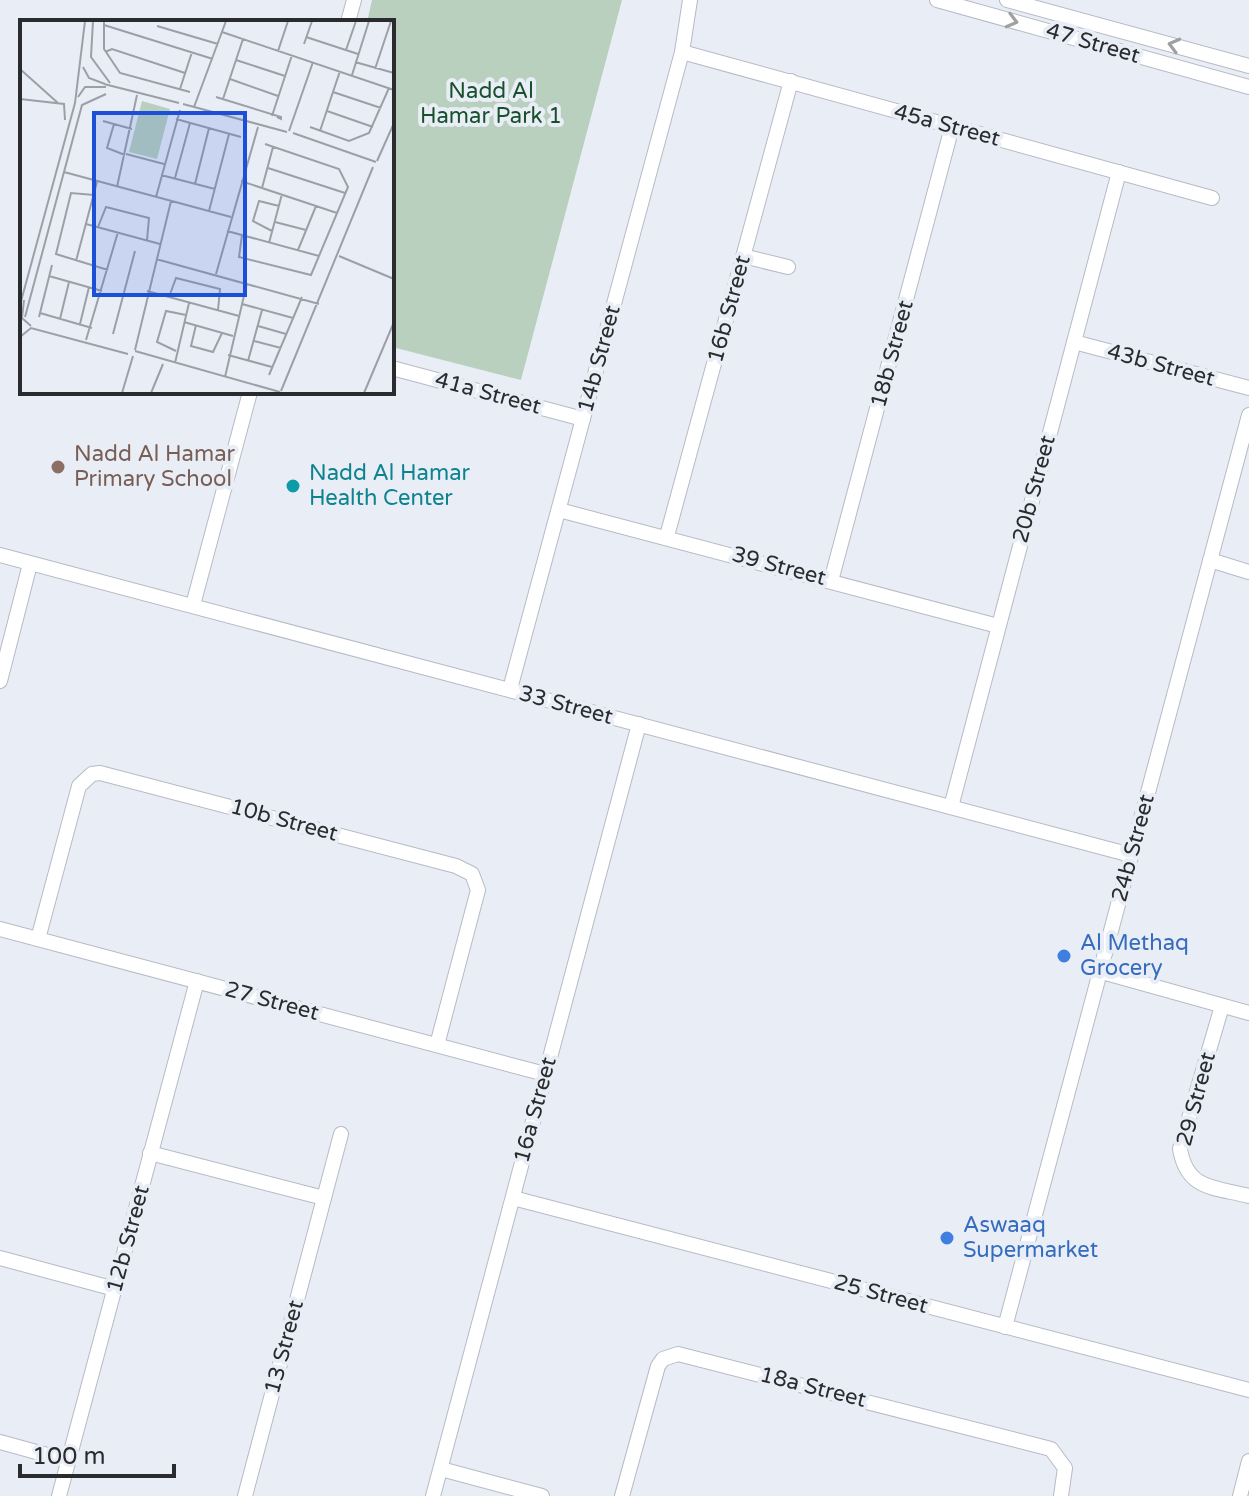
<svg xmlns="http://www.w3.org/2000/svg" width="1249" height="1496" font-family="'Varela Round',sans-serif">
<rect width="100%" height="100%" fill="#e9eef6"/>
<polygon fill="#b9d0be" points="372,0 622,0 521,380 392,347 392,22 367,22"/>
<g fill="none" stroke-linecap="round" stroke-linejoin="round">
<defs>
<g id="minor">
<polyline points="937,0 1249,87"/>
<polyline points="1007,0 1249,66"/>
<polyline points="348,22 354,0"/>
<polyline points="682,52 1212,198"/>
<polyline points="743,256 788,267"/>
<polyline points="1074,342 1249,388"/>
<polyline points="392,368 583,419"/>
<polyline points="559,510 998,626"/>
<polyline points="667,536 791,81"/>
<polyline points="0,555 1131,855"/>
<polyline points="1210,560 1249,572"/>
<polyline points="831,581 952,127"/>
<polyline points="193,605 250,392"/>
<polyline points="0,681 30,564"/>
<polyline points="510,689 682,52 690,0"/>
<polyline points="951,807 1119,172"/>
<polyline points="0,929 545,1074"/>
<polyline points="38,939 79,786 92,774 100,773 456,866 472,874 478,890 437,1045"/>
<polyline points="1102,972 1249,1013"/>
<path d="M 1222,1006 L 1180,1149 C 1187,1190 1214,1187 1249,1196"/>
<polyline points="150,1153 324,1198"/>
<polyline points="513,1198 1249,1390"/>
<polyline points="0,1258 115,1289"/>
<polyline points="1005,1327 1249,415"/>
<polyline points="0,1442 69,1461"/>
<polyline points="441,1469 542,1496"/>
<polyline points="59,1496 197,981"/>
<polyline points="245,1496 341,1134"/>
<polyline points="433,1496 639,724"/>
<polyline points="622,1496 658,1366 663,1359 678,1354 1051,1449 1065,1468 1061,1496"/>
<polyline points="1240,1496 1249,1461"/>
</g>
</defs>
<use href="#minor" stroke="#b6bbc3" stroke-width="16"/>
<use href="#minor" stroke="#fff" stroke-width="14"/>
</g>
<defs><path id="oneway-chevron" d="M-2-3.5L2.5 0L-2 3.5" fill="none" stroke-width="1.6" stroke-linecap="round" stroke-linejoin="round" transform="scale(2)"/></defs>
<g stroke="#9fa0a1">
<use href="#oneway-chevron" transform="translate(1012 21) rotate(15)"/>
<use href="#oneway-chevron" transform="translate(1174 45) rotate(-165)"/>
</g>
<circle fill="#8d6e63" stroke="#e9eef6" stroke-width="3" cx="58" cy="467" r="8"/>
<circle fill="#0f9aa8" stroke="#e9eef6" stroke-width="3" cx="293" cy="486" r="8"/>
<g fill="#3f7fe0" stroke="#e9eef6" stroke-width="3">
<circle cx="1064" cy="956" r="8"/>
<circle cx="947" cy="1238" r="8"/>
</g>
<g text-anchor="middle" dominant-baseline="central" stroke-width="8" stroke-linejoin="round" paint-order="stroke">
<g font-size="22" fill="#292b2e" stroke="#e9eef6">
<text transform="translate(1093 43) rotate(16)">47 Street</text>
<text transform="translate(947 125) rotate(15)">45a Street</text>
<text transform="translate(729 309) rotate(-75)">16b Street</text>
<text transform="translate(892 354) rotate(-75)">18b Street</text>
<text transform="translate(599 359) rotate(-75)">14b Street</text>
<text transform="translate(1161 365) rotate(15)">43b Street</text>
<text transform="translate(488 393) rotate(15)">41a Street</text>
<text transform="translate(1034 489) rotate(-75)">20b Street</text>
<text transform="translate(779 566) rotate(15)">39 Street</text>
<text transform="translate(566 705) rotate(15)">33 Street</text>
<text transform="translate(284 820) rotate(15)">10b Street</text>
<text transform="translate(1133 848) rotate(-75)">24b Street</text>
<text transform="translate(272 1001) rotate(15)">27 Street</text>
<text transform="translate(1196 1099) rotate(-75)">29 Street</text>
<text transform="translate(535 1110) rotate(-75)">16a Street</text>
<text transform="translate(128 1239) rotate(-75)">12b Street</text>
<text transform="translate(881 1294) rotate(15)">25 Street</text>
<text transform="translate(284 1347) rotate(-75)">13 Street</text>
<text transform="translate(813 1387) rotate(14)">18a Street</text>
</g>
<g font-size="22" fill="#16512b" stroke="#e9eef6">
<text x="491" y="91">Nadd Al<tspan x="491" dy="25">Hamar Park 1</tspan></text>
</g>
<g font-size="22" fill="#785e54" stroke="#e9eef6" text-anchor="start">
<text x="74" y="454">Nadd Al Hamar<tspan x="74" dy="25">Primary School</tspan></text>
</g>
<g font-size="22" fill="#0d838f" stroke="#e9eef6" text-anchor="start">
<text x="309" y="473">Nadd Al Hamar<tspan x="309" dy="25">Health Center</tspan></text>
</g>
<g font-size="22" fill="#366cbe" stroke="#e9eef6" text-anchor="start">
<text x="1080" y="943">Al Methaq<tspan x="1080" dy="25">Grocery</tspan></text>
<text x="963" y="1225">Aswaaq<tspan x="963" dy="25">Supermarket</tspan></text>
</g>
</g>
<g transform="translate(20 20)">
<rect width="374" height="374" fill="#e9eef6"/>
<path d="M 122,81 L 150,89 L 137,139 L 109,132 Z" fill="#b9d0be"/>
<path fill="none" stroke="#9ca0a6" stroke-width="2" d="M 73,1 L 71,37 L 90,63M 84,1 L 84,29 L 100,53 L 170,72M 84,5 L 193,39M 137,6 L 198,24M 202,12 L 374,70M 286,17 L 338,34M 284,24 L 292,1M 326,30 L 336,1M 258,31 L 268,1M 85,32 L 92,29 L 165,53M 216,40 L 265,56M 335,42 L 374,53M 63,47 L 69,58 L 85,64M 0,49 L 38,83M 355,49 L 371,1M 332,55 L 349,1M 210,59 L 258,76M 84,64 L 159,83M 160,69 L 172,32M 313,72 L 361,88M 58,77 L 65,67 L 86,67M 196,77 L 261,97 L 261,99 L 257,97M 0,79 L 44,84 L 45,100M 203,79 L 223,19M 163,84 L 267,112M 174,87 L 206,1M 307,91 L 353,107M 252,96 L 272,35M 156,99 L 221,117M 83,101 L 112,109M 94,104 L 87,128 L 105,135M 290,107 L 329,121 L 349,113 L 369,68M 269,111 L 293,42M 300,111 L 320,51M 273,113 L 356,142M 106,134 L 144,144M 357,141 L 374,103M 248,148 L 325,173M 44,152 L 211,197M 141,155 L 195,169M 155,158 L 170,103M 221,161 L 317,193M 175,164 L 189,108M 97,167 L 117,75M 242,168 L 253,127M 74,175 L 51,173 L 36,234 L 88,250M 136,177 L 160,90M 189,191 L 209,114M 255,202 L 286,210M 66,204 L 140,224M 78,207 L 86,187 L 129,198 L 127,220M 207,211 L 299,236M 252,211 L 233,201 L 239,181 L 259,186M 222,215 L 219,237 L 291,255 L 328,167 L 319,149 L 245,124M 249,223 L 262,174M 278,230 L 296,186M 319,236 L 374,259M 136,239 L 299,284M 56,241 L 77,162M 196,254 L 238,107M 29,256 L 82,271M 127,271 L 219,296M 149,277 L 156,258 L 200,269 L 198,290M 4,280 L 2,298 L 11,306M 222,284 L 273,298M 0,285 L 55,83 L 65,1M 20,293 L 72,308M 5,297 L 62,85 L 86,74M 19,297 L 32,245M 40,299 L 49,262M 164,302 L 213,316M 60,304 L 69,267M 176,305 L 171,326 L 193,332 L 202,313M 238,306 L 266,314M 93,314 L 115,231M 0,317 L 11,308 L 108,334M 66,320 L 98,212M 234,321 L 261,328M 115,330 L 151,181M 115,331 L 260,372M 156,331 L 137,322 L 146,291 L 166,295M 208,335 L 252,347M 228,341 L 242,290M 155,343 L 169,283M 249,355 L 282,277M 205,357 L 227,263M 261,371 L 353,147M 102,373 L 113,336M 131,373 L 143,344M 344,373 L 374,302"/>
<path fill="#1d4ed8" fill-opacity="0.15" stroke="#1d4ed8" stroke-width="4" d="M 74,93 L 225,93 L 225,275 L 74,275 Z"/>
<rect width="374" height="374" fill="none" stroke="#292b2e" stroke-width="4"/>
</g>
<path d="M20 1464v12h154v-12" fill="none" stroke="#292b2e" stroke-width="4"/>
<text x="32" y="1464" font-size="24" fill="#292b2e" stroke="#e9eef6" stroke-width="6" paint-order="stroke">100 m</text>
</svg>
